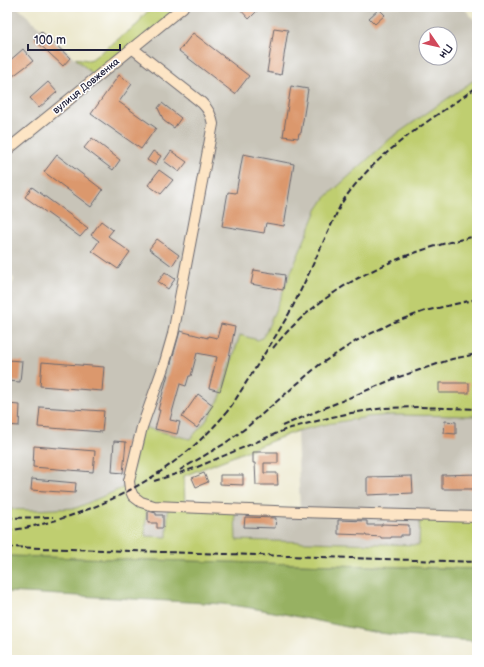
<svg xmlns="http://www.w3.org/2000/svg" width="484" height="667" font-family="'Balsamiq Sans',sans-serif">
<rect width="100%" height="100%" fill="#fff"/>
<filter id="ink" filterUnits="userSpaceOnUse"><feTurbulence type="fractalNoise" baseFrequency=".025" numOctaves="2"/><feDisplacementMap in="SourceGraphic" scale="8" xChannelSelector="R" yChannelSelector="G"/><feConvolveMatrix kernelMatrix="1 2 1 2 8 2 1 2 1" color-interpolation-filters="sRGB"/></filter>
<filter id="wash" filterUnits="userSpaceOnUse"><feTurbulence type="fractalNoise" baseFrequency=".012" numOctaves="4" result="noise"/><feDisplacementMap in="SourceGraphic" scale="16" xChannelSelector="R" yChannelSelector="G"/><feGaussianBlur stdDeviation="0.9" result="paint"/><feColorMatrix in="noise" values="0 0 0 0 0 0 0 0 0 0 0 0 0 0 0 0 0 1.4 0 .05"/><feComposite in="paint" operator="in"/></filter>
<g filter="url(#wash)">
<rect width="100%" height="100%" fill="#ece8cd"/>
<g fill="#c8c4b8" fill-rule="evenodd">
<path d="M 7,7 L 17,7 L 96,77 L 183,7 L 463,7 L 477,23 L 477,78 L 391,138 L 366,160 L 321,204 L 266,332 L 262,338 L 258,340 L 240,335 L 220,398 L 206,421 L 190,439 L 142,428 L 129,485 L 82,506 L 70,509 L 32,510 L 7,509 L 7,301 L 14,279 L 7,272 ZM 426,34 L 450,34 L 450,58 L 426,58 Z"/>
<polygon points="393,415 477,416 477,517 419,545 236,540 235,510 300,512 297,431 368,417"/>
<polygon points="147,504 168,507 167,537 145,537"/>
</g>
<g fill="#bfce70" stroke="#707856" fill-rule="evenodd">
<polygon points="162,7 183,7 96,77 75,58 88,60 92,59 138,24 143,16 148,11"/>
<path d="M 477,78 L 477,416 L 393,415 L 368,417 L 328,424 L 297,431 L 184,476 L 185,508 L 235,510 L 236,540 L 419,545 L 420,515 L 477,517 L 477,569 L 7,556 L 7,509 L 32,510 L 76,508 L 129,485 L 142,427 L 190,439 L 206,421 L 220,398 L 240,335 L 258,340 L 262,338 L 266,332 L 317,210 L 325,198 L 391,138 ZM 147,505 L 168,507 L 167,537 L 145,536 Z"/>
</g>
<path fill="#97b162" stroke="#5c6a4e" d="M 7,556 L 477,569 L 477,641 C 443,639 407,637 373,632 C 323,623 274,610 223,604 L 7,592 Z"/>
<g id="blocks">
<g fill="#db986d">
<polygon points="238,7 256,7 258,10 249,19"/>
<polygon points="379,9 385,15 375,24 369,18"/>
<polygon points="274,28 288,30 281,75 267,72"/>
<polygon points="41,31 70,58 63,66 34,39"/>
<polygon points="193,33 249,76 235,94 179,51"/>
<polygon points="23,49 33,61 13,76 7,69 7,63"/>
<polygon points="119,75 132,84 119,102 156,128 141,149 91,114"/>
<polygon points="48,82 57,92 39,108 30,98"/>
<polygon points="291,86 308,89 301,133 299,133 298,138 283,136"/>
<polygon points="162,103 181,118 174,128 164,121 158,108"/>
<polygon points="92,138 120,160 113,170 84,148"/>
<polygon points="153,151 161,156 155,165 147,160"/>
<polygon points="171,151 187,162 179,172 164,161"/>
<polygon points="243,154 294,164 284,226 266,223 264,233 222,226 228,192 236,193"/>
<polygon points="57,155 103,190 91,207 44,172"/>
<polygon points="159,170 173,180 161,194 148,185"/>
<polygon points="32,187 88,228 80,237 25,197"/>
<polygon points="101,221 113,230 108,236 130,252 118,269 92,251 99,241 91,235"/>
<polygon points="157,239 179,255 172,266 149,249"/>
<polygon points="254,270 285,275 283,290 251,284"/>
<polygon points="165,272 175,279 168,289 158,282"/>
<polygon points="221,324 235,327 228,363 220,391 209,388 217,357 197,353 191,376 189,376 186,386 180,384 170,420 180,422 177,434 155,429 160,410 158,410 180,331 208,338 208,336 217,338"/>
<polygon points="7,360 22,361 20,382 7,381"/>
<polygon points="42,362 104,367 102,391 40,386"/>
<rect x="439" y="383" width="30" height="10"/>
<polygon points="198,394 213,405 197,428 182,417"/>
<polygon points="7,404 20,405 19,426 7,425"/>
<polygon points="40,407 104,411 102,432 38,427"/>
<polygon points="445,421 456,422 456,434 444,433"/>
<polygon points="114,441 126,442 123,473 112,472"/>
<polygon points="34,446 95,451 93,472 33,467"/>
<polygon points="253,452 278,452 278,463 264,463 264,473 277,473 278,485 256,485 255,463 253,463"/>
<polygon points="204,473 208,482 196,487 192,478"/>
<polygon points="477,474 477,489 442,489 442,475"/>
<polygon points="220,475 243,475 243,485 220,484"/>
<polygon points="412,476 413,493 367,495 367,477"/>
<polygon points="32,479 76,483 75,493 31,490"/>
<polygon points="148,511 156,513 156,515 163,515 163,528 157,528 157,523 148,523"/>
<polygon points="245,517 276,518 275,528 244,527"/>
<polygon points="338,520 367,521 367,525 382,525 382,524 409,525 409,535 401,535 401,537 391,537 391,538 381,538 381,537 366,536 366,535 338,534"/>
</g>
</g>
</g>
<g filter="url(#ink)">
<use href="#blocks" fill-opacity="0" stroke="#69676e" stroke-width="1"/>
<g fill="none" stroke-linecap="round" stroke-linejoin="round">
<defs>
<g id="secondary">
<path d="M 132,48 L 202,103 C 209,110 211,115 213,124 L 173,334 L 165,362 L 142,427 L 129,481 L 130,489 L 133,496 L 141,502 L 154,506 L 300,512 L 477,517"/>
<polyline points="7,150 183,7"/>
</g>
</defs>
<use href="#secondary" stroke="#69676e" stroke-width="12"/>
<use href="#secondary" stroke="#fde5c5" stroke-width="10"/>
<g stroke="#22223b" stroke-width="2" stroke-dasharray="6 3" stroke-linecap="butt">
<path d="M 273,348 C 323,286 400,251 477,236"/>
<polyline points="282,426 396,378 452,359 477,354"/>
<polyline points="180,470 224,444 246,428 319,365 356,341 394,322 425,311 477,299"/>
<polyline points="154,481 195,468 287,429 332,417 351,413 385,408 418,407 477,409"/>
<polyline points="7,518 53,517"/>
<path d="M 7,531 C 87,519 166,480 220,420 C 233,406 242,388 253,372 C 266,351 280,330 292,308 C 309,274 325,238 341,204 C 374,153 428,122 477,87"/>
<polyline points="7,547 477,562"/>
</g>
</g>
</g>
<g text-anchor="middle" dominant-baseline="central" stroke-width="3" stroke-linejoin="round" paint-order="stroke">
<g font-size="10" fill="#22223b" stroke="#fff">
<text transform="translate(86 86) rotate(-39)">вулиця Довженка</text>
</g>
</g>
<rect width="484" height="667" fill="none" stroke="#fff" stroke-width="24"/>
<g transform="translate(438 46) rotate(124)"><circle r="19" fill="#ffffff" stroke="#a7a7b1"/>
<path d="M0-3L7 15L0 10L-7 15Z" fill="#d1495b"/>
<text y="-6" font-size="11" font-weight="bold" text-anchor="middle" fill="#22223b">Пн</text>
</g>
<path d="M28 44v6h92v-6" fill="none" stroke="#22223b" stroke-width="2"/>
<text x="34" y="44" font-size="12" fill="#22223b" stroke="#ffffff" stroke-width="3" paint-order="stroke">100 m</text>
</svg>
